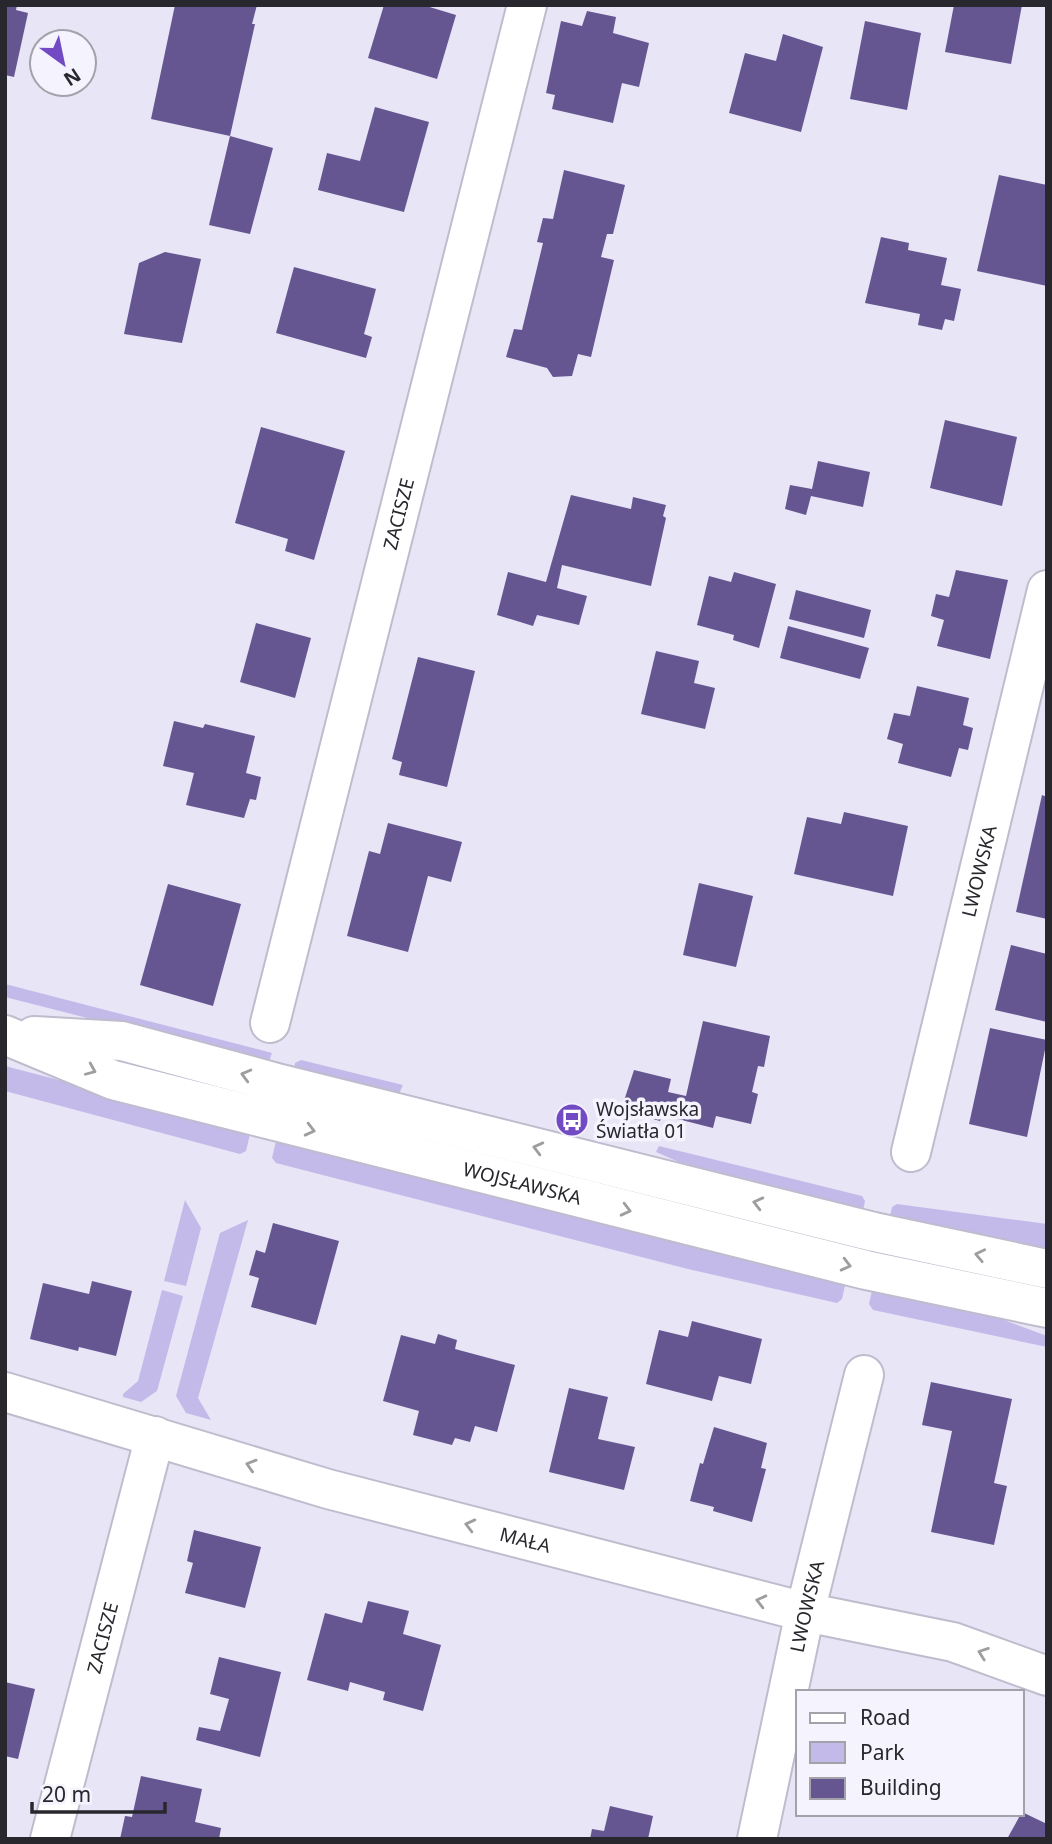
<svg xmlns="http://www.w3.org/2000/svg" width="1052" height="1844" font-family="'Noto Sans',sans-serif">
<rect width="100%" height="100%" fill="#e8e5f6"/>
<g fill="#c4baea">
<polygon points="5,984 272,1053 268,1064 5,997"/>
<polygon points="301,1060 403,1085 398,1096 294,1072 295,1063"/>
<polygon points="5,1066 251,1130 246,1151 240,1154 5,1091"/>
<polygon points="277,1137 846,1281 842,1299 837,1303 688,1269 276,1163 272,1158"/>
<polygon points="659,1146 862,1196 865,1201 862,1216 736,1187 656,1152"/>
<polygon points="185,1200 201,1228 186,1286 164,1281"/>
<polygon points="897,1204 1047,1224 1047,1255 889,1221 892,1207"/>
<polygon points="248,1220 198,1398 211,1420 186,1413 176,1396 220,1233"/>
<polygon points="873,1286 969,1307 1047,1336 1047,1347 873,1310 869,1304"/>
<polygon points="162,1290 183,1296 157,1391 141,1402 123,1397 123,1394 138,1381"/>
</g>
<g fill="#655692">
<polygon points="5,5 17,5 16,10 28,13 14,77 5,75"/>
<polygon points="175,5 257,5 252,24 255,24 230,136 273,148 250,234 209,225 230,136 151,119"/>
<polygon points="384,5 423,5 456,15 437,79 368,58"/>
<polygon points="954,5 1022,5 1011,64 945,52"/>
<polygon points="587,11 616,17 613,33 649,43 639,87 622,83 613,123 552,109 555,95 546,93 561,21 582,26"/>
<polygon points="865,21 921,33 907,110 850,99"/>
<polygon points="783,34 823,47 801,132 729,113 745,53 776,61"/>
<polygon points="375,107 429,122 404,212 318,190 327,153 360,161"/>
<polygon points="564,170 625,185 613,234 607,234 601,257 614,260 591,357 578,354 572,376 553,377 547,368 506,357 514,329 522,330 543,243 537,242 543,218 553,219"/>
<polygon points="999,175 1047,185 1047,286 977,271"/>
<polygon points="881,237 909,243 908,250 947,258 941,285 961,289 954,321 945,319 942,330 918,325 920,314 865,303"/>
<polygon points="165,252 201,259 182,343 124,334 139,263"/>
<polygon points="294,267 376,289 364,334 372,337 366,358 276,333"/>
<polygon points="945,420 1017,437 1002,506 930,488"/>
<polygon points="261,427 345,451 314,560 285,551 288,539 235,523"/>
<polygon points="818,461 870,472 863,507 811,496 806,515 785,509 790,485 812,489"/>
<polygon points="571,495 631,509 633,497 666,505 663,516 666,518 651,586 562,565 557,588 587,596 579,625 537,615 533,626 497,615 508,572 546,582"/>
<polygon points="956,570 1008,580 990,659 937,646 944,620 931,616 936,594 949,597"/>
<polygon points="734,572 776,584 759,648 733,640 734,635 697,625 709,576 731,582"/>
<polygon points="796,590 871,610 864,638 789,619"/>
<polygon points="256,623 311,638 295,698 240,682"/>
<polygon points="788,626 869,648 860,679 780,658"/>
<polygon points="656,651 699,661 694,683 715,688 705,729 641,714"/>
<polygon points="418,657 475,671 447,787 399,775 402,762 392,759"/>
<polygon points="917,686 969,698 963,725 973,728 968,750 959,748 951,777 898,763 903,744 887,739 894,713 910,716"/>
<polygon points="174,721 203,728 205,724 255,736 246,773 261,777 256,800 250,799 244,818 186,805 194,773 163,766"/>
<polygon points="1042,795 1047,797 1047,919 1016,912"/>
<polygon points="844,812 908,826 893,896 794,874 807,817 841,824"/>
<polygon points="388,823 462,842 451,882 428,876 408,952 347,936 369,851 380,854"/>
<polygon points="699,883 753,896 736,967 683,955"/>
<polygon points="168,884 241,904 213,1006 140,985"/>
<polygon points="1011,945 1047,954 1047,1022 995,1010"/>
<polygon points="703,1021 770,1036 764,1067 758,1066 752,1092 758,1094 751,1124 716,1116 713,1128 662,1115 660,1121 621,1110 634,1070 671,1079 668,1092 686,1096"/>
<polygon points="990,1028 1047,1040 1027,1137 969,1124"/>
<polygon points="273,1223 339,1241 316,1325 251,1307 259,1278 249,1275 256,1250 265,1253"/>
<polygon points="92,1281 132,1291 116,1356 79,1347 78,1351 30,1339 43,1283 89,1294"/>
<polygon points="692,1321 762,1339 751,1384 719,1376 712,1401 646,1384 659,1330 688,1337"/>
<polygon points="438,1334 457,1340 455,1349 515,1365 497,1432 475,1426 470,1442 455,1438 452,1445 413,1435 419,1411 383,1401 401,1335 435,1344"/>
<polygon points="931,1382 1012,1399 994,1483 1007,1486 994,1545 931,1532 952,1431 922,1425"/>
<polygon points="569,1388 608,1397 598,1439 635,1447 624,1490 549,1472"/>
<polygon points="714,1427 767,1443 761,1468 766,1469 752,1522 713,1511 714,1507 690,1501 700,1463 703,1464"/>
<polygon points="194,1530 261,1547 245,1608 185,1593 193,1563 187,1561"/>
<polygon points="368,1601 409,1611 403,1634 441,1645 423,1711 383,1700 385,1692 350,1682 348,1691 307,1680 325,1613 362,1623"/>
<polygon points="219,1657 281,1672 260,1757 196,1740 199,1727 220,1731 229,1699 210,1694"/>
<polygon points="5,1682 35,1689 18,1759 5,1756"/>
<polygon points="141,1776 202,1789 195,1822 221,1828 219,1839 120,1839 125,1816 132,1817"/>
<polygon points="610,1806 653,1816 648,1839 590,1839 592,1829 604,1831"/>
<polygon points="1022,1812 1047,1824 1047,1839 1007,1839"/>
</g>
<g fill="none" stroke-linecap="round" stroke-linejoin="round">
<defs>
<g id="minor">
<path id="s1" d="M 270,1023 L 527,5"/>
<path id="s2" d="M 5,1035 L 113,1080 L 866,1270 L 1047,1308"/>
<polyline points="34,1036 122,1041 277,1083 874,1232 1047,1269"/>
<path id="s3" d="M 911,1152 L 1047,590"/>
<path id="s4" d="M 5,1392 L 328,1489 L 805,1612 L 953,1642 L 1047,1676"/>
<path id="s5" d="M 50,1839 L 155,1436"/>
<path id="s6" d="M 757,1839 L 805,1612 L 864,1375"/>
</g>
</defs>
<use href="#minor" stroke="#bfbccd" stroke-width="42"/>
<use href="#minor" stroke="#fff" stroke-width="38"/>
</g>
<defs><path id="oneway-chevron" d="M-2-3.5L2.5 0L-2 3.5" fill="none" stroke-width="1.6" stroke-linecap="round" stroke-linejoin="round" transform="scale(1.75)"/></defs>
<g stroke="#9e9ea0">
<use href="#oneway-chevron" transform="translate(91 1070) rotate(23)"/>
<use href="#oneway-chevron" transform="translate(246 1075) rotate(-165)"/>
<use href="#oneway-chevron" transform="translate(310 1130) rotate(14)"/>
<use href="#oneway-chevron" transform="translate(538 1148) rotate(-166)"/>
<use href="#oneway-chevron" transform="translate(758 1203) rotate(-166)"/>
<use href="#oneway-chevron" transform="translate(626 1210) rotate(14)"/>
<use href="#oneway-chevron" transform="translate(980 1255) rotate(-168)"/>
<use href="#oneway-chevron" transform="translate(846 1265) rotate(14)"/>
<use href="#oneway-chevron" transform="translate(251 1465) rotate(-163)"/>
<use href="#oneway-chevron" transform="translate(470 1525) rotate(-166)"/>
<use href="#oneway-chevron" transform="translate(761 1601) rotate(-166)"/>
<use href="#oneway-chevron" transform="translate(983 1653) rotate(-160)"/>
</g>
<defs>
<symbol id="bus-disc" viewBox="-11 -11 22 22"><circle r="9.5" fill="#724bc4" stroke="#f5f3fe"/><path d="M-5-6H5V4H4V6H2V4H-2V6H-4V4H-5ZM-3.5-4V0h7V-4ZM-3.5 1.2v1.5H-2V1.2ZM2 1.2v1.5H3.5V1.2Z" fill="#fff"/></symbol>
</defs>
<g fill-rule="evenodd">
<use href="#bus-disc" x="553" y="1101" width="38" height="38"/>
</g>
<g text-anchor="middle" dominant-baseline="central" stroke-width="7" stroke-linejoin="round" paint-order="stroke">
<g font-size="19" fill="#28272d" stroke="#f5f3fe">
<text stroke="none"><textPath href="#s1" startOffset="525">ZACISZE</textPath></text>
<text stroke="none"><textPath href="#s3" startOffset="289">LWOWSKA</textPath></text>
<text stroke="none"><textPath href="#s2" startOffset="539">WOJSŁAWSKA</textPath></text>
<text stroke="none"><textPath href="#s4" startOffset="541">MAŁA</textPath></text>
<text stroke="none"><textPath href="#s6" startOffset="238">LWOWSKA</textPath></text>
<text stroke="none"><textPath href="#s5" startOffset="208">ZACISZE</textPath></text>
</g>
<g font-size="19" fill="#28272d" stroke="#f5f3fe" text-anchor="start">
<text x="596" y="1109">Wojsławska<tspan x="596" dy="22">Światła 01</tspan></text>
</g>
</g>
<rect width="1052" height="1844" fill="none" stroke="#28272d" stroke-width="14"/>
<rect x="796" y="1690" width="228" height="126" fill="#f5f3fe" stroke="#a3a1aa" stroke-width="2"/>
<rect x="810" y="1713" width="35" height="10" fill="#ffffff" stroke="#a3a1aa" stroke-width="2"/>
<text x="860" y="1725" font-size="21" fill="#28272d">Road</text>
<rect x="810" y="1742" width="35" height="21" fill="#c4baea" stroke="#a3a1aa" stroke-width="2"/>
<text x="860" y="1760" font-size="21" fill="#28272d">Park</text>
<rect x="810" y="1778" width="35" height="21" fill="#655692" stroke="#a3a1aa" stroke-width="2"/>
<text x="860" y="1795" font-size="21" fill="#28272d">Building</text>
<g transform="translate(63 63) rotate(147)"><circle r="33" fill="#f5f3fe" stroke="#a3a1aa" stroke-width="2"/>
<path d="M0-5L12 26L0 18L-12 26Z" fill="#724bc4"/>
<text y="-10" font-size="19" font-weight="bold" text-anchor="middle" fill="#28272d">N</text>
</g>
<path d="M32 1802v10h133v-10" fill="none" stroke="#28272d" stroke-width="3.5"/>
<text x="42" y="1802" font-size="21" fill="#28272d" stroke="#f5f3fe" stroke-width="5" paint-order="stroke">20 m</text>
</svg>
